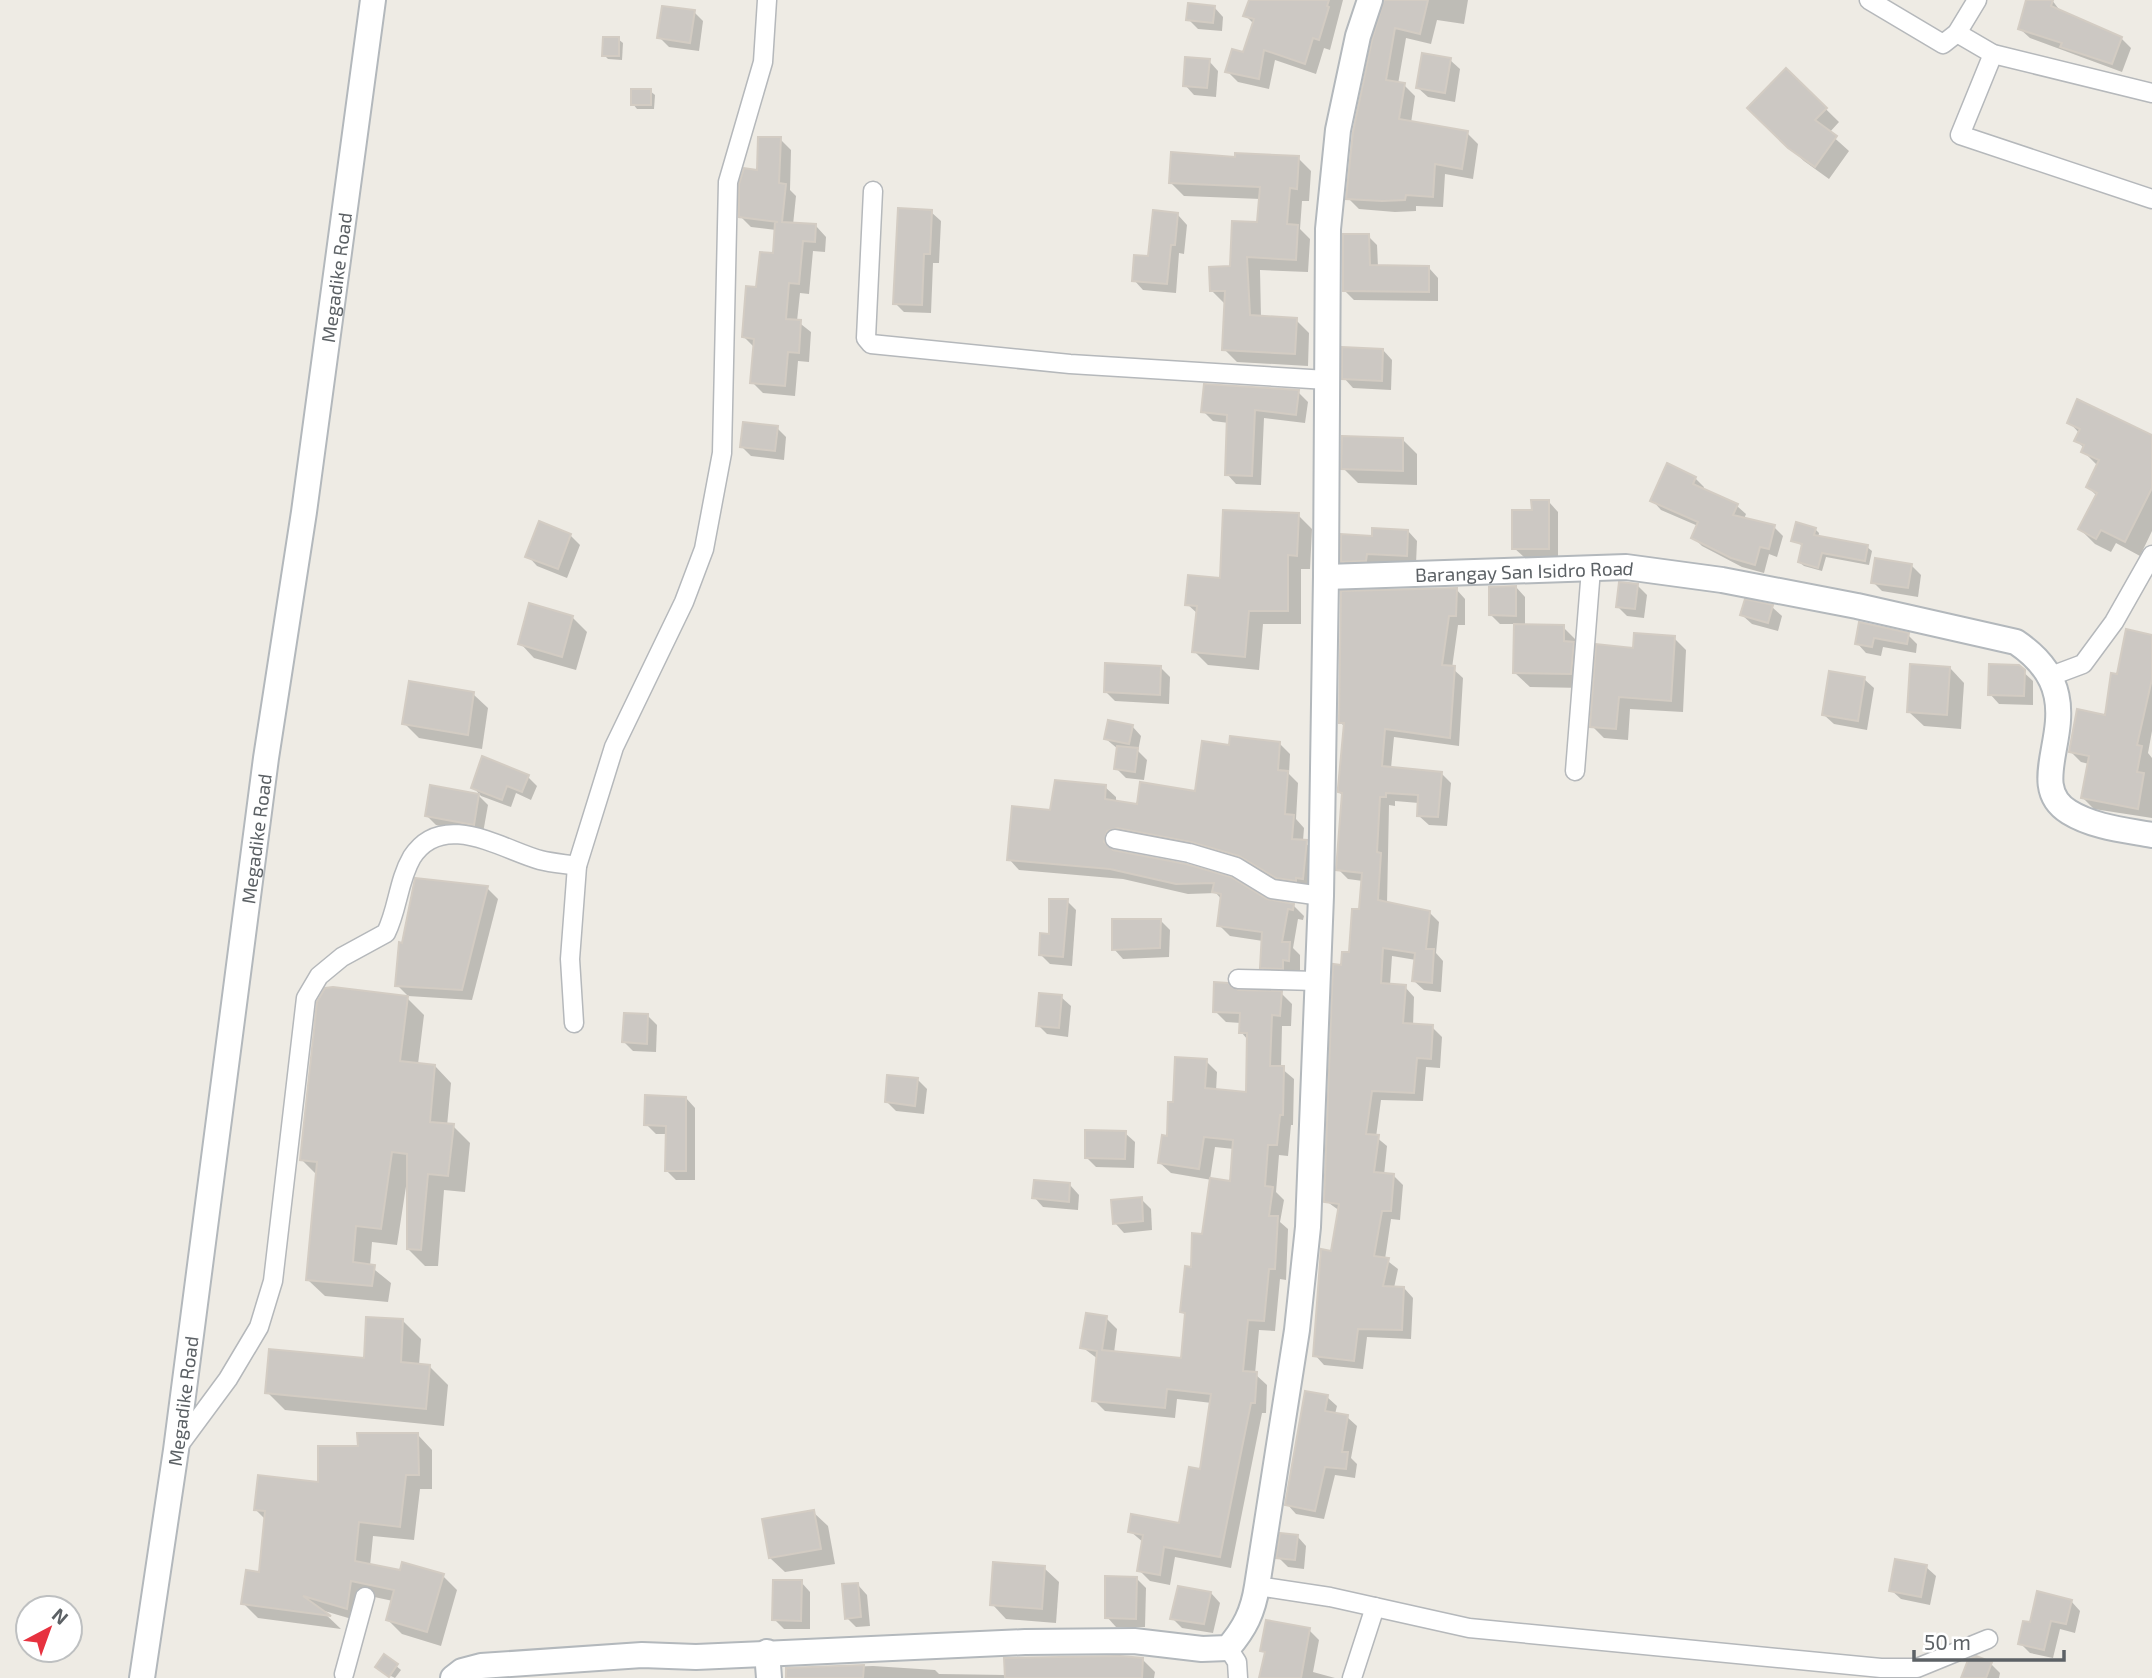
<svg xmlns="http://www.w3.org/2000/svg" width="2152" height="1678" font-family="'Exo 2',sans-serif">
<rect width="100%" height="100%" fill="#eeebe4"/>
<g fill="#0003" fill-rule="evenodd">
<polygon points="1250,0 1343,0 1330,50 1324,48 1316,74 1275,60 1269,89 1238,82 1227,71 1245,54 1254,24 1245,15"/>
<polygon points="1385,0 1468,0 1464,24 1437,20 1431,44 1406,38 1398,84 1404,85 1415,96 1411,123 1467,133 1478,144 1473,179 1445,174 1443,207 1416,206 1416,211 1395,212 1359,209 1348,198"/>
<polygon points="2028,0 2052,0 2061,12 2121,38 2131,48 2122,72 2030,38 2020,29"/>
<polygon points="1214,7 1223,17 1222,31 1198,29 1188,19"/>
<polygon points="694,12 703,21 699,51 669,47 659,37"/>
<polygon points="618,39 623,43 622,60 608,59 604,55"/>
<polygon points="1450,60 1460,69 1455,102 1428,97 1418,88"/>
<polygon points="1209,61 1218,71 1216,97 1194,95 1185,85"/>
<polygon points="1786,70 1839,122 1829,133 1849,151 1829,179 1804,161 1749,108"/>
<polygon points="650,91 655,95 654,109 637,109 633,104"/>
<polygon points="780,139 791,150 790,190 796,196 793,225 816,226 826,237 825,252 813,251 809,294 800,293 797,321 811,332 809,362 798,361 795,396 763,393 752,382 755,348 744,337 758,289 775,255 776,230 751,227 740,216 759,171"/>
<polygon points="1298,158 1311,171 1309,201 1302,201 1300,229 1310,239 1308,272 1260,270 1261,318 1296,320 1309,333 1308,366 1237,362 1224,349 1225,304 1212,291 1231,268 1259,224 1261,199 1184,196 1171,183 1237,159"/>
<polygon points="931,212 941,221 939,263 933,263 931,313 904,312 895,303"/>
<polygon points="1178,215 1187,225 1184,254 1179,253 1176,293 1143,290 1134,280"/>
<polygon points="1368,236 1377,245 1378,267 1429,268 1438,278 1438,301 1354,300 1344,290"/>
<polygon points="1383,350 1392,360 1391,390 1353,388 1344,378"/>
<polygon points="1298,392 1308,402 1305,423 1264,418 1261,485 1236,484 1227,474 1229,423 1213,421 1203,411"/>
<polygon points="2069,422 2152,437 2152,531 2140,556 2116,543 2111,552 2095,544 2080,529 2097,496 2088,487 2098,466 2083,451 2084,448 2077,441 2080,434"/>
<polygon points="777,428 786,437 784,460 751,456 742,447"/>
<polygon points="1403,440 1417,454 1417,485 1358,483 1343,468"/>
<polygon points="1695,478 1704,487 1703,490 1737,506 1746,514 1744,519 1774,527 1783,536 1777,557 1769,554 1764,573 1742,567 1702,546 1693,537 1698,526 1661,510 1653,501"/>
<polygon points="1549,502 1558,512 1558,558 1524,557 1514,548"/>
<polygon points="1298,515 1312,529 1310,569 1301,569 1301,624 1263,624 1259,670 1208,665 1194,651 1198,614 1187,604 1221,580"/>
<polygon points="1815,529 1819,533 1818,538 1867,547 1872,551 1869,565 1826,557 1822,571 1804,566 1799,562 1803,546 1793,540"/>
<polygon points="1408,531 1417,541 1416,564 1376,563 1375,570 1352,570 1343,561 1374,537"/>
<polygon points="570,535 580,545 567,578 537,566 528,556"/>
<polygon points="1911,565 1921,575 1918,597 1882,591 1873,582"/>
<polygon points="1637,585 1647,595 1644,618 1627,616 1617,606"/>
<polygon points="1516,587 1525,597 1525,626 1563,627 1578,642 1585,688 1530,687 1515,673 1516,624 1500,624 1490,614"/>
<polygon points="1456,589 1465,599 1465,625 1458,625 1452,668 1463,678 1459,746 1394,737 1391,768 1441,773 1451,783 1447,826 1429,825 1419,816 1419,803 1395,801 1395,806 1389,805 1387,904 1430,913 1439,922 1436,953 1443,961 1441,992 1424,990 1414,981 1416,960 1392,956 1390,985 1405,987 1414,997 1413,1026 1432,1027 1442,1037 1440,1068 1426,1067 1423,1101 1381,1100 1376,1137 1387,1146 1384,1175 1394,1176 1403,1185 1400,1220 1391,1219 1385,1259 1398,1269 1394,1288 1404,1288 1413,1298 1411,1339 1367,1337 1363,1369 1324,1365 1315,1355 1340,1211 1326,1201 1342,966 1351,954 1361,911 1363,881 1348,879 1338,869 1343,796 1339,792 1345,727 1340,722"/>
<polygon points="1772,607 1782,616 1778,631 1752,624 1742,615"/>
<polygon points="573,618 587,632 576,670 534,658 520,643"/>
<polygon points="1860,624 1908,635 1917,644 1916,653 1883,647 1881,656 1866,653 1857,643"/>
<polygon points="2152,637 2152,731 2148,753 2152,758 2152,818 2094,809 2083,798 2089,764 2081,762 2070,751 2107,717 2119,676"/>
<polygon points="1674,638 1686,650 1683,712 1630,709 1628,740 1604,738 1592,726 1635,650"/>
<polygon points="2018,667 2033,681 2033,705 1999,704 1990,694"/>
<polygon points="1161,668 1170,677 1169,704 1115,701 1105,691"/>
<polygon points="1950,668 1964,683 1961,729 1924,726 1909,712"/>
<polygon points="1864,679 1874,688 1867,730 1834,724 1824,715"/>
<polygon points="473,694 488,708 482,749 419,738 404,723"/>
<polygon points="1132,726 1141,736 1138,751 1147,760 1144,780 1126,778 1116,768 1118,749 1106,739"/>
<polygon points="1279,743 1290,754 1289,774 1298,783 1296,819 1304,828 1303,841 1317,853 1314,888 1288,888 1252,866 1203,852 1114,847 1114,852 1186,866 1266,901 1293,905 1304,916 1303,920 1298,919 1293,948 1300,955 1300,971 1294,970 1293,979 1273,978 1262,968 1263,941 1230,936 1219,925 1222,900 1216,893 1188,894 1123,879 1019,870 1009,859 1051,812 1105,787 1116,797 1116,803 1138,806 1197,793 1231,747"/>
<polygon points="483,758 528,777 537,786 531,800 516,793 511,807 481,796 473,787"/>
<polygon points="478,795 488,805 483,833 436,825 427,816"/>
<polygon points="487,888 498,899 472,1000 408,996 397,985"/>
<polygon points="1067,901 1076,910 1072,966 1050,964 1041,955"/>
<polygon points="1161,921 1170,930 1169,957 1123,959 1114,949"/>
<path d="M 1237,992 L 1281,993 L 1292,1004 L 1291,1026 L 1282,1026 L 1281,1068 L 1294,1079 L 1293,1125 L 1291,1125 L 1288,1156 L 1279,1155 L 1276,1192 L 1284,1200 L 1280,1222 L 1288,1229 L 1286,1280 L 1280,1279 L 1275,1331 L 1259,1330 L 1255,1374 L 1267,1385 L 1266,1413 L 1262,1413 L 1231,1568 L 1175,1557 L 1170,1585 L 1150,1581 L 1139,1570 L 1144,1543 L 1130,1531 L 1180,1525 L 1202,1471 L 1212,1403 L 1177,1399 L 1175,1418 L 1105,1411 L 1094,1400 L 1098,1359 L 1082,1347 L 1106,1318 L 1117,1329 L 1114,1353 L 1182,1360 L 1187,1316 L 1182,1312 L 1204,1235 L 1212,1180 L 1171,1173 L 1159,1162 L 1169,1138 L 1175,1104 L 1206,1061 L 1217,1072 L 1216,1091 L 1248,1094 L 1248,1040 L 1241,1032 L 1241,1023 L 1226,1022 L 1215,1011 ZM 1215,1147 L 1234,1149 L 1231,1183 L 1210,1179 Z"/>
<polygon points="1061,997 1071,1006 1068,1037 1047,1034 1038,1025"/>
<polygon points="407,998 424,1015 418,1064 435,1066 451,1083 447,1126 453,1126 470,1143 465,1192 444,1190 438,1266 425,1266 408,1249 407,1180 397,1245 372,1242 370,1266 391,1283 388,1302 325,1296 308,1280 317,1175 302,1160"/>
<polygon points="648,1016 657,1025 656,1052 633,1051 624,1042"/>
<polygon points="917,1079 927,1089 924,1114 896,1111 887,1102"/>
<polygon points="686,1098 695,1108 695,1180 676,1180 666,1170 668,1134 656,1134 646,1124"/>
<polygon points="1125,1133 1135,1142 1134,1168 1096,1167 1087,1158"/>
<polygon points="1070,1185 1079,1195 1078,1210 1043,1207 1034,1197"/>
<polygon points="1141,1199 1151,1209 1152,1230 1124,1233 1115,1223"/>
<polygon points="403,1321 421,1339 419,1365 429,1366 448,1385 444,1426 285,1410 267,1392 365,1360"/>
<polygon points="1327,1397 1337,1406 1335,1414 1347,1417 1357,1426 1351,1458 1357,1464 1355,1478 1335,1475 1324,1519 1296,1514 1287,1504"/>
<polygon points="418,1435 432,1450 432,1489 420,1489 414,1540 373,1536 370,1566 443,1576 457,1590 441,1646 402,1634 388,1620 393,1601 365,1595 362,1622 321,1610 341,1629 258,1618 243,1603 260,1574 266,1520 256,1510 320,1484 360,1448"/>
<polygon points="813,1512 828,1526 835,1564 785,1572 770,1558"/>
<polygon points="1297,1536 1306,1546 1304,1569 1288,1567 1278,1557"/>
<polygon points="1926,1567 1936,1576 1930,1605 1901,1599 1891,1590"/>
<polygon points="1044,1568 1059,1582 1056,1623 1006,1619 992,1604"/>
<polygon points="1136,1578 1146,1588 1145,1627 1116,1627 1107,1617"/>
<polygon points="801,1582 810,1592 810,1629 784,1629 774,1619"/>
<polygon points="858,1585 867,1595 870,1626 856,1627 847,1618"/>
<polygon points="1211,1593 1220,1603 1213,1633 1182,1628 1172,1618"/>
<polygon points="2071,1601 2080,1611 2075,1633 2060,1629 2053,1658 2030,1653 2020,1643"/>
<polygon points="1309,1630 1319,1640 1313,1672 1335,1678 1260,1678 1266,1654 1262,1650"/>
<polygon points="384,1656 401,1670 395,1678 381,1671"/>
<polygon points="1142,1659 1155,1672 1154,1678 788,1678 788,1669 873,1666 935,1670 939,1674 1006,1675"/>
<polygon points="1991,1664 2000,1673 1999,1678 1966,1678"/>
</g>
<g fill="#ccc8c3" stroke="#d3ccc3" stroke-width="2">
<polygon points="1249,0 1329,0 1327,6 1329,7 1319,40 1313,38 1305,64 1264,50 1259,79 1225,72 1232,49 1243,52 1254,19 1243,16"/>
<polygon points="1384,0 1428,0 1420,34 1395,28 1386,80 1405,83 1399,119 1468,131 1462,169 1435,164 1433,197 1406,195 1405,200 1382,201 1346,199 1353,132 1372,40"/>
<polygon points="2026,0 2053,0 2051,6 2122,37 2112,64 2060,47 2062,43 2018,29"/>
<polygon points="1188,3 1215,6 1213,23 1186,20"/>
<polygon points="662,6 695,10 690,43 657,38"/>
<polygon points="603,37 619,37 619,56 602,56"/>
<polygon points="1422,53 1451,58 1445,93 1416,88"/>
<polygon points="1185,57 1210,59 1207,88 1183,86"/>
<polygon points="1786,68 1827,108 1815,120 1837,136 1815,167 1788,148 1747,108"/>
<rect x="631" y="89" width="20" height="16"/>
<polygon points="758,137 781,137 779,183 786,184 782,222 816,224 815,242 803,241 799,284 789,283 786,319 801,320 799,353 788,352 785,386 750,383 754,339 742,337 746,286 756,287 760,252 773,253 775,222 778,222 739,217 739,184 744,168 757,170"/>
<polygon points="1171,152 1235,157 1235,153 1299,156 1297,189 1290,188 1287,224 1298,225 1296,260 1247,257 1250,315 1297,318 1295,354 1222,350 1225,291 1210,291 1209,267 1230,266 1232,221 1257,222 1260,187 1169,183"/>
<polygon points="898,208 932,210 930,254 924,254 922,305 893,304"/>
<polygon points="1153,210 1178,213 1175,245 1171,245 1167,284 1132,281 1134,255 1148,256"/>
<polygon points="1343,234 1369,234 1370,265 1429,266 1429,292 1343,291"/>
<polygon points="1342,347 1383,349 1382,381 1342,379"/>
<polygon points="1204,384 1299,390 1296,415 1255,410 1252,476 1225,475 1227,415 1201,412"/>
<polygon points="2077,399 2152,435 2152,488 2125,542 2101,530 2096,539 2078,529 2097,493 2086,487 2099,460 2081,452 2084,445 2074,441 2080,429 2067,423"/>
<polygon points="743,422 778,426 775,451 740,447"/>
<polygon points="1342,436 1403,438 1403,471 1341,469"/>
<polygon points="1667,463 1696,477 1693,484 1738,504 1733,515 1775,525 1769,549 1760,547 1755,565 1731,558 1691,538 1698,522 1650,501"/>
<polygon points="1531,500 1549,500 1549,549 1512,549 1512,510 1532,510"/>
<polygon points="1223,510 1299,513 1297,556 1288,555 1288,611 1249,611 1245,657 1192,652 1197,606 1185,605 1188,575 1220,578"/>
<polygon points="539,521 571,534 558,569 525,557"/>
<polygon points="1796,522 1816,528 1814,535 1868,545 1865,561 1822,553 1818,568 1798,562 1802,544 1791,541"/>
<polygon points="1372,528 1408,530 1407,556 1367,554 1366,561 1341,562 1341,534 1372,536"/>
<polygon points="1875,558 1912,564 1908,588 1871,583"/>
<polygon points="1619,582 1638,584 1635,609 1616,607"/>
<polygon points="1516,586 1516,616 1489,615 1489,587"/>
<polygon points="1457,588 1456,616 1449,616 1442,665 1455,666 1450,738 1385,729 1382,766 1442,772 1438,817 1417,816 1418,795 1386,793 1386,797 1380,797 1377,852 1381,853 1378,900 1430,911 1426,949 1434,949 1432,983 1412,981 1415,953 1383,948 1381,983 1406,985 1403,1023 1433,1025 1431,1059 1417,1058 1414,1093 1372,1091 1366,1134 1379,1135 1374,1172 1394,1174 1391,1211 1382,1211 1374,1256 1389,1258 1383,1286 1404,1287 1402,1330 1358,1329 1354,1361 1313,1356 1321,1249 1331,1251 1339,1204 1324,1202 1333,964 1341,965 1342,952 1349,952 1352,909 1359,909 1362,873 1336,870 1342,793 1338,792 1338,788 1344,723 1339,723 1341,591"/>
<polygon points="1745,599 1773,605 1768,623 1740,615"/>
<polygon points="529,603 573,616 562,657 518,644"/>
<polygon points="1859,622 1909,633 1907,644 1874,638 1872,647 1855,644"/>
<polygon points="1514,624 1564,625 1564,641 1574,642 1571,674 1513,673"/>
<polygon points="2126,629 2152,635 2152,679 2137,745 2142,746 2137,772 2144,773 2138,809 2081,798 2089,756 2069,752 2077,709 2105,715 2111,673 2117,674"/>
<polygon points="1634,633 1675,636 1671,701 1619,697 1616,729 1590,727 1596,644 1633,648"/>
<polygon points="1105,663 1161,666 1160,695 1104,692"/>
<polygon points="1910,664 1950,667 1947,715 1907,712"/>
<polygon points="1989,664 2019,665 2025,670 2024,696 1988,695"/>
<polygon points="1829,671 1865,677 1858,721 1822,715"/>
<polygon points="409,681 474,692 468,735 402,724"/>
<polygon points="1108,720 1133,725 1129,744 1104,739"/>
<polygon points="1230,736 1280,742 1278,770 1288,771 1285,814 1294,815 1292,839 1307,840 1303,879 1296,878 1296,881 1276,878 1239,856 1191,842 1117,828 1107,831 1104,842 1113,850 1186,864 1231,877 1267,899 1294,904 1293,910 1288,909 1282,942 1290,942 1289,961 1283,960 1283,969 1260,968 1262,932 1217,926 1221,894 1212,892 1214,883 1176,884 1110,869 1007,860 1012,806 1050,810 1055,780 1106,785 1105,799 1137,804 1140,782 1195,791 1202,741 1229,745"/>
<polygon points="1117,746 1138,748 1135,772 1114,769"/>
<polygon points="482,756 529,775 522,792 507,786 502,800 471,788"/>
<polygon points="430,785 479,794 474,825 425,816"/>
<polygon points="415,878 488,886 462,990 395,986 399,942 402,943"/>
<polygon points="1049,899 1068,899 1063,957 1039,955 1040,933 1049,934"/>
<polygon points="1112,919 1161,919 1160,948 1112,950"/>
<polygon points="1214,982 1228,983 1238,990 1282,991 1280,1016 1272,1015 1270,1066 1284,1066 1283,1115 1280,1115 1277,1145 1268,1145 1265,1186 1273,1187 1269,1216 1278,1216 1275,1269 1269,1269 1264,1321 1248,1320 1243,1371 1257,1372 1255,1403 1251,1403 1220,1557 1164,1547 1160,1575 1137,1571 1143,1535 1128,1532 1131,1514 1179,1523 1189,1467 1200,1469 1211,1394 1167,1389 1165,1408 1092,1401 1097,1351 1080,1348 1086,1313 1107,1316 1102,1350 1181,1358 1185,1313 1180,1312 1185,1266 1191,1267 1192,1233 1202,1234 1210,1178 1230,1181 1233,1140 1204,1137 1199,1169 1158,1163 1162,1135 1167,1136 1168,1102 1173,1102 1175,1057 1207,1059 1205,1088 1246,1092 1247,1033 1239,1033 1240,1013 1213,1012"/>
<polygon points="333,987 408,996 400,1061 435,1065 430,1122 454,1124 448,1176 428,1174 421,1250 407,1249 407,1154 392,1152 381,1229 356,1226 353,1262 375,1265 372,1286 306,1280 317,1162 300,1160 317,1002 325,988"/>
<polygon points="1039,993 1062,995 1059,1028 1036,1026"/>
<polygon points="624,1013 648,1014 647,1044 622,1042"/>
<polygon points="887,1075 918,1078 915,1106 885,1102"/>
<polygon points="645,1095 686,1097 686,1171 665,1171 666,1126 644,1125"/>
<polygon points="1085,1130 1126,1131 1125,1159 1085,1158"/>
<polygon points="1034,1180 1070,1183 1069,1202 1032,1198"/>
<polygon points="1142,1197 1143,1221 1113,1224 1111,1200"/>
<polygon points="366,1317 403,1319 401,1362 430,1365 426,1409 265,1393 269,1349 364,1358"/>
<polygon points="1305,1391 1328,1395 1325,1411 1348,1415 1342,1452 1348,1452 1346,1469 1325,1467 1315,1511 1285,1505"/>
<polygon points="357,1433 418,1433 419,1475 406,1475 400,1527 359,1522 355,1561 400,1570 402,1562 444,1574 427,1632 386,1620 394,1590 351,1581 347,1609 303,1596 331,1616 241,1604 246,1570 259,1572 265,1511 254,1510 258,1475 318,1482 318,1446 358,1446"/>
<polygon points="814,1510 821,1549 769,1558 762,1519"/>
<polygon points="1280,1533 1298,1535 1295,1560 1276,1558"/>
<polygon points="1895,1559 1927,1565 1921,1597 1889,1591"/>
<polygon points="993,1562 1045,1566 1042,1609 990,1605"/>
<polygon points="1105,1576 1137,1577 1136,1619 1105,1618"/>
<polygon points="773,1580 802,1580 801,1621 772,1620"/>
<polygon points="858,1583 861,1617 845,1619 842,1584"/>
<polygon points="1178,1586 1211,1592 1204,1624 1170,1619"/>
<polygon points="2037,1591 2072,1600 2066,1624 2051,1621 2044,1650 2018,1644 2023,1621 2030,1622"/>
<polygon points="1266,1620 1310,1628 1301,1678 1259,1678 1265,1652 1260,1651"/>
<polygon points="384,1654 398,1664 389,1677 375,1667"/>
<polygon points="1120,1656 1143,1658 1142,1678 1005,1678 1004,1658"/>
<polygon points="1976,1656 1992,1662 1986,1678 1961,1678 1968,1660"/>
<polygon points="864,1665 863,1678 786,1678 786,1668"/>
</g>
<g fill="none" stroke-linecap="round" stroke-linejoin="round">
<defs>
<g id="street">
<polyline points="1869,0 1943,44 1957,33 1977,0"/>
<polyline points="1957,33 1993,54 2152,93"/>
<polyline points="1993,54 1960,135 2152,199"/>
<polyline points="873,191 866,338 871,344 1070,364 1327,380"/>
<polyline points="2051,676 2083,664 2114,622 2152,555"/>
<polyline points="1575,771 1591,569"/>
<polyline points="1115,839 1189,853 1236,867 1272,889 1321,896"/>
<polyline points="1238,979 1316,981"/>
<polyline points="574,1023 570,959 577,866 614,747 684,602 704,549 722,453 728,182 763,62 767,0"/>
<path d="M 177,1448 L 228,1379 L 259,1327 L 273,1281 L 306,998 L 319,976 L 342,957 L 386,933 C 398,909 398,881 412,857 C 443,809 503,850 540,860 C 552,863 565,864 577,866"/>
<polyline points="1257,1586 1330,1597 1469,1628 1881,1668 1917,1668 1988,1639"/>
<polyline points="1228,1648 1237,1662 1238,1678"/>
<polyline points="344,1674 365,1597"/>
<polyline points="1352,1678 1375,1607"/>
</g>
<g id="secondary">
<path id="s1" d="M 1370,0 L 1358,36 L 1338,130 L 1328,229 L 1326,577 L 1626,567 L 1722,580 L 1857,606 L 2016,642 C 2107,703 2014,778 2069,812 C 2093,827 2125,830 2152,835"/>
<polyline points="767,1652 769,1678"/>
<path id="s2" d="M 142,1678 L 176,1450 L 266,758 L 304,512 L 373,0"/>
<path d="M 453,1678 L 462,1671 L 481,1666 L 642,1655 L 696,1657 L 1025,1642 L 1134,1641 L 1202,1649 L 1228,1648 C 1245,1628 1253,1612 1257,1586 L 1297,1330 L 1308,1227 L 1321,896 L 1326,577"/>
</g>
</defs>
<use href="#street" stroke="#b5b8bb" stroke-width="21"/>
<use href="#secondary" stroke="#b3b8bc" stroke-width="28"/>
<use href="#street" stroke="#fff" stroke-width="18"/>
<use href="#secondary" stroke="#fff" stroke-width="24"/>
</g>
<g text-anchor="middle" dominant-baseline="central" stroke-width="5" stroke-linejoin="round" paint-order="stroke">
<g font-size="19" fill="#5c6165" stroke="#fff">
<text stroke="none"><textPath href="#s2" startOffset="1414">Megadike Road</textPath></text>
<text stroke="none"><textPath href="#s1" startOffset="780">Barangay San Isidro Road</textPath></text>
<text stroke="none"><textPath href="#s2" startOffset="847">Megadike Road</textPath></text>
<text stroke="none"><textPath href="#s2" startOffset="280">Megadike Road</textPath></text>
</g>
</g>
<g transform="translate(49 1629) rotate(41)"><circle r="33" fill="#ffffff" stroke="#bec0c1" stroke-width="2"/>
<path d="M0-5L12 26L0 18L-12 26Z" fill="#e7323f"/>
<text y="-10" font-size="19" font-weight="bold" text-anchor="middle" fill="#5c6165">N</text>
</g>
<path d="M1914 1650v10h150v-10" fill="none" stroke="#5c6165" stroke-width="3.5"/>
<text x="1924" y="1650" font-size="21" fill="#5c6165" stroke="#ffffff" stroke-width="5" paint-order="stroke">50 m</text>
</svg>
